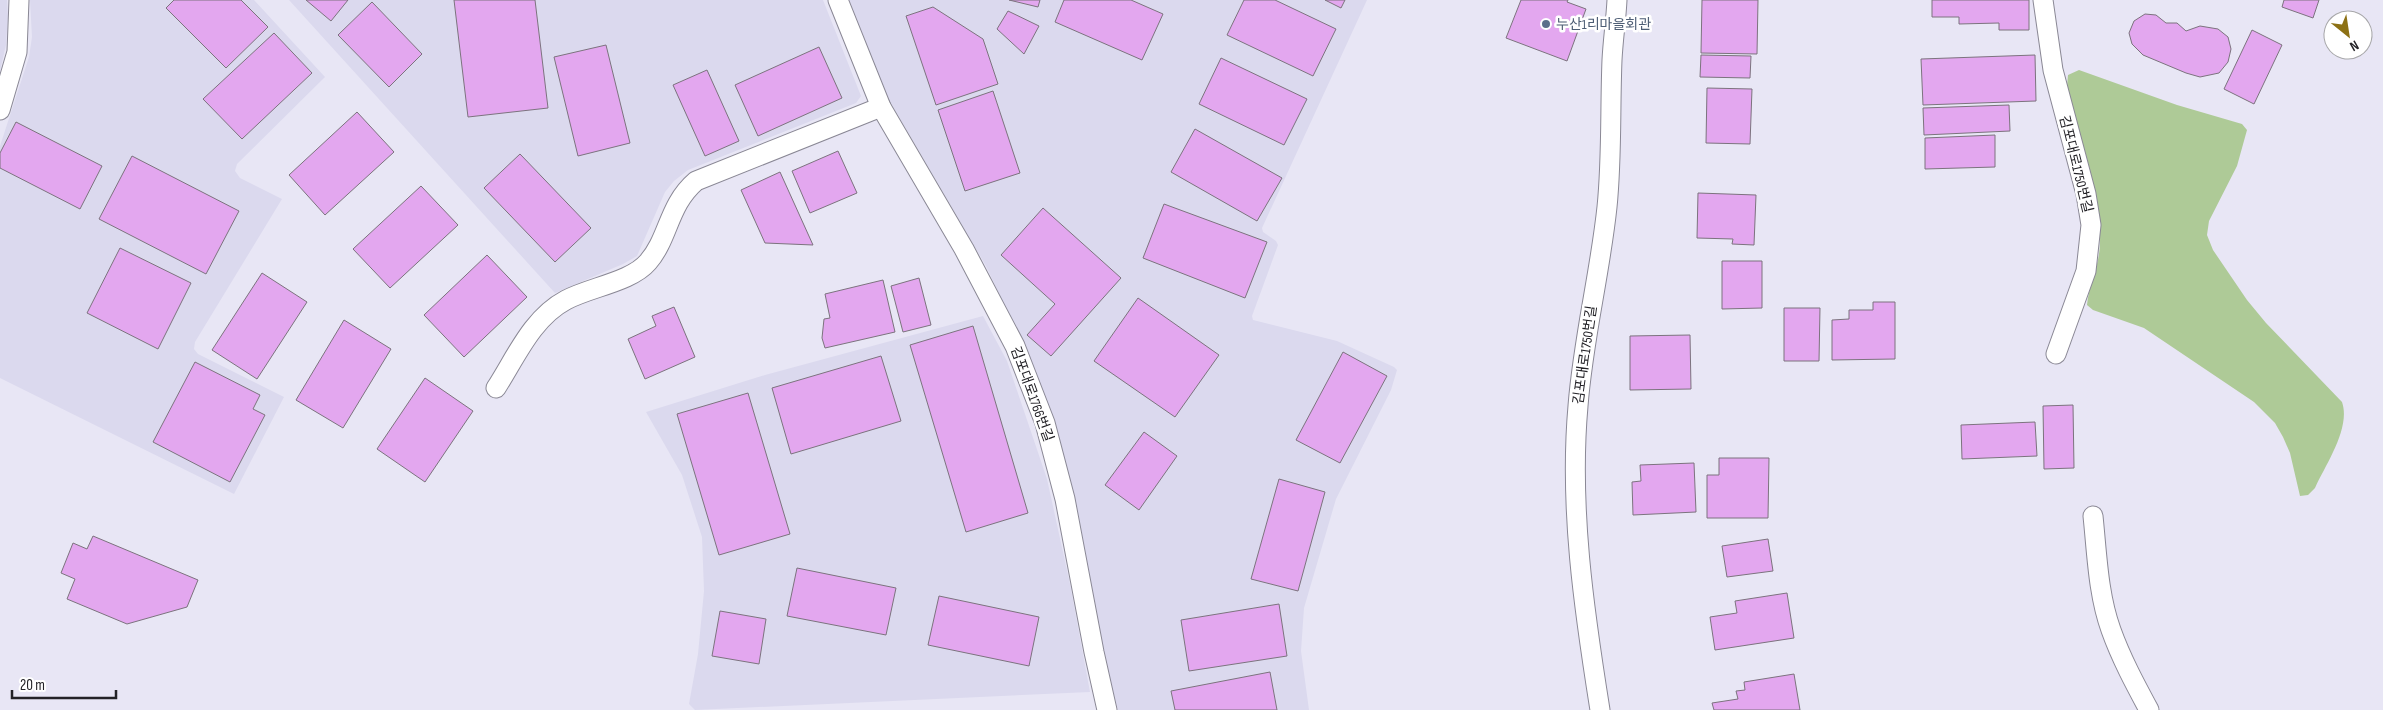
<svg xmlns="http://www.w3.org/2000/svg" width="2383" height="710" font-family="'Sofia Sans Condensed','Noto Sans KR',sans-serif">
<rect width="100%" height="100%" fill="#e8e6f5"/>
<g fill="#dbd9ee">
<polygon points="0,0 7,0 8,16 6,45 0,71"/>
<polygon points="30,0 254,0 325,77 237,164 235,171 240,178 282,199 195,342 194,349 198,354 284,397 234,494 0,378 0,146 29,57 32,37"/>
<polygon points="289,0 823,0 861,96 856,103 688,170 674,181 665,192 637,256 623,264 555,293"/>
<polygon points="849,0 1367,0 1262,228 1263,232 1276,241 1278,245 1252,316 1253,320 1337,341 1394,367 1397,370 1391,390 1336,499 1304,608 1301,651 1309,710 1118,710 1106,663 1076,503 1062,450 1037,375 986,266 888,98"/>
<polygon points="983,316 1007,361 1047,479 1070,584 1090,692 695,710 689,704 698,654 704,591 702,537 682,475 646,412 765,375"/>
</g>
<path fill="#aeca97" d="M 2079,70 L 2177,105 L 2242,124 L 2247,130 L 2237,166 L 2209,221 L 2207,235 L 2213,250 L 2247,300 L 2266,323 L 2342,402 C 2351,428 2326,464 2315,488 L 2308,495 L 2300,496 L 2290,453 L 2283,437 L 2275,423 L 2254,402 L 2144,328 L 2093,310 L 2087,305 C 2089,284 2100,265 2100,242 C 2101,189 2079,138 2067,86 L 2068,75 Z"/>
<g fill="#e3a7ef" stroke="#7c737e">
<polygon points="174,0 241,0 268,27 226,68 166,8"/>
<polygon points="306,0 348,0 331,21"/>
<polygon points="454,0 535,0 548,108 468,117"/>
<polygon points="1009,0 1040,0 1038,7"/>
<polygon points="1064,0 1131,0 1163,14 1142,60 1055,22"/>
<polygon points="1244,0 1275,0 1336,29 1313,76 1227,35"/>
<polygon points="1325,0 1345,0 1341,8"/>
<polygon points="1521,0 1568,0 1567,2 1586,9 1567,61 1506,38"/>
<polygon points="1702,0 1758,0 1757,54 1701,53"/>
<polygon points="1932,0 2029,0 2029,30 1999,30 1999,23 1959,24 1959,17 1932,17"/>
<polygon points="2284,0 2319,0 2313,18 2282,7"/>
<polygon points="372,2 422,54 389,87 338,35"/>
<polygon points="933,7 983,39 998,84 936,105 906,16"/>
<polygon points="1008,11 1039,26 1024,54 997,29"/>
<polygon points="2145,14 2156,15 2166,23 2177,23 2186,31 2200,26 2218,29 2228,37 2231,49 2228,62 2219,73 2200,77 2186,73 2143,55 2132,44 2129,33 2134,21"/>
<polygon points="2252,30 2282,45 2254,104 2224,89"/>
<polygon points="274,33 312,73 242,139 203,99"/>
<polygon points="606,45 630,143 578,156 554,57"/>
<polygon points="819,47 842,98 758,136 735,85"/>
<polygon points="1701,55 1751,56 1750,78 1700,77"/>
<polygon points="2035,55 2036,101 1923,105 1921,59"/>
<polygon points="1221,58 1307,99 1284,145 1199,104"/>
<polygon points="707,70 739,141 705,156 673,85"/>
<polygon points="1707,88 1752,89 1750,144 1706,143"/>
<polygon points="993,91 1020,173 965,191 938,110"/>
<polygon points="2009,105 2010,131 1924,135 1923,108"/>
<polygon points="357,112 394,152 325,215 289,175"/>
<polygon points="16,122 102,166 80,209 0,168 0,153"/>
<polygon points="1195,129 1282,178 1257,221 1171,172"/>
<polygon points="1995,135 1995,167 1925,169 1925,138"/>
<polygon points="838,151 857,193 810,213 792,171"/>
<polygon points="520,154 591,228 555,262 484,188"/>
<polygon points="132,156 239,211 206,274 99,219"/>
<polygon points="780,172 813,245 765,243 741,190"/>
<polygon points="421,186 458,225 390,288 353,249"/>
<polygon points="1698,193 1756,195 1754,245 1732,244 1733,239 1697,238"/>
<polygon points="1164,204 1267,242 1245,298 1143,258"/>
<polygon points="1043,208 1121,278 1051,356 1027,335 1055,304 1001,255"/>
<polygon points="120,248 191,283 158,349 87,313"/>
<polygon points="487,255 527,297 464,357 424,315"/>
<polygon points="1722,261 1762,261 1762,308 1722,309"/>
<polygon points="262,273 307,302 257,379 212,350"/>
<polygon points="919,278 931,325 903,332 891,286"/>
<polygon points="883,280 895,332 825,348 822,338 824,319 830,318 825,294"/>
<polygon points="1138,298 1219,355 1175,417 1094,361"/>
<polygon points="1873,302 1895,302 1895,359 1832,360 1832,320 1849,319 1849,310 1873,310"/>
<polygon points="674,307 695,357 645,379 628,339 656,326 652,316"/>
<polygon points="1784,308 1820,308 1819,361 1784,361"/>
<polygon points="344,320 391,349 343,428 296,400"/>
<polygon points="973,326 1028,513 966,532 910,345"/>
<polygon points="1690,335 1691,389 1630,390 1630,336"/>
<polygon points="1343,352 1387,376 1340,463 1296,440"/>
<polygon points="881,356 901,421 791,454 772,388"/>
<polygon points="195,362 260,395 253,409 265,415 230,482 153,442"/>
<polygon points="425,378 473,411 425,482 377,449"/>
<polygon points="748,393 790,534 719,555 677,414"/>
<polygon points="2073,405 2074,468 2044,469 2043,406"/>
<polygon points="2035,422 2037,456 1962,459 1961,425"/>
<polygon points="1144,432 1177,456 1139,510 1105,485"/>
<polygon points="1719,458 1769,458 1768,518 1707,518 1707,475 1719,475"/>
<polygon points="1694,463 1696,512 1633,515 1632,482 1641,481 1640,465"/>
<polygon points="1279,479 1325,492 1298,591 1251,579"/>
<polygon points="93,536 198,580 187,607 127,624 67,599 75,579 61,573 73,543 87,549"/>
<polygon points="1768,539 1773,571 1727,577 1722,546"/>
<polygon points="797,568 896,588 886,635 787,616"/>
<polygon points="1787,593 1794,638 1715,650 1710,617 1737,613 1735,601"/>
<polygon points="939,596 1039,617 1029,666 928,645"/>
<polygon points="1279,604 1287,656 1189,671 1181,620"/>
<polygon points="720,611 766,619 759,664 712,656"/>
<polygon points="1270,672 1277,710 1175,710 1171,691"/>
<polygon points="1794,674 1800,710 1714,710 1712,703 1738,699 1736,691 1745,690 1744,682"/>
</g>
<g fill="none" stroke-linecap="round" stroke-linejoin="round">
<defs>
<g id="service">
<polyline points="838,0 881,107 964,249 1015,346 1045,423 1065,499 1094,652 1107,710"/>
<polyline points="2043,0 2053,70 2086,194 2091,225 2086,271 2056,354"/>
<polyline points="0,110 17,52 19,0"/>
<path d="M 496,388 C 516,357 532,318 566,300 C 590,287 631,282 648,262 C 669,238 668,205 696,181 L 881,107"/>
<path d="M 2093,516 C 2097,554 2098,594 2111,630 C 2121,658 2135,684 2149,710"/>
<path d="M 1600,710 C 1584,610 1569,507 1578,406 C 1583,339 1600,274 1607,207 C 1612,159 1610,109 1612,60 C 1613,40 1616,20 1617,0"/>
</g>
</defs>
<use href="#service" stroke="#8a8895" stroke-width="21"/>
<use href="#service" stroke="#fff" stroke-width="19"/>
</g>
<circle fill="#5c6f8a" stroke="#fff" stroke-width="2" cx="1546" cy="24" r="5"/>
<g text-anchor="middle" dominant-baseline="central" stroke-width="5" stroke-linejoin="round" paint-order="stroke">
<g font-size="14" fill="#4e5e75" stroke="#fff" text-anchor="start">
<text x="1556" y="24">누산1리마을회관</text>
</g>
<g font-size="14" fill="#232227" stroke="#fff">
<text transform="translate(2076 164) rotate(76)">김포대로1750번길</text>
<text transform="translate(1585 355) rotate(-82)">김포대로1750번길</text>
<text transform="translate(1032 394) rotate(70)">김포대로1766번길</text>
</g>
</g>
<g transform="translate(2348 35) rotate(150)"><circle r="24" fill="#ffffff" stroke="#a7a7a9"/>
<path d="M0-4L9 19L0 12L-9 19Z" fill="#8d7115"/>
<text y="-8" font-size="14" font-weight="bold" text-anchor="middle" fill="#232227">N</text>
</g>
<path d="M12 690v8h104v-8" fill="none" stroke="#232227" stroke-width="2.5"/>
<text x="20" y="690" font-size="15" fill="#232227" stroke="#ffffff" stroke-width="4" paint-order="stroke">20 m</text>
</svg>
